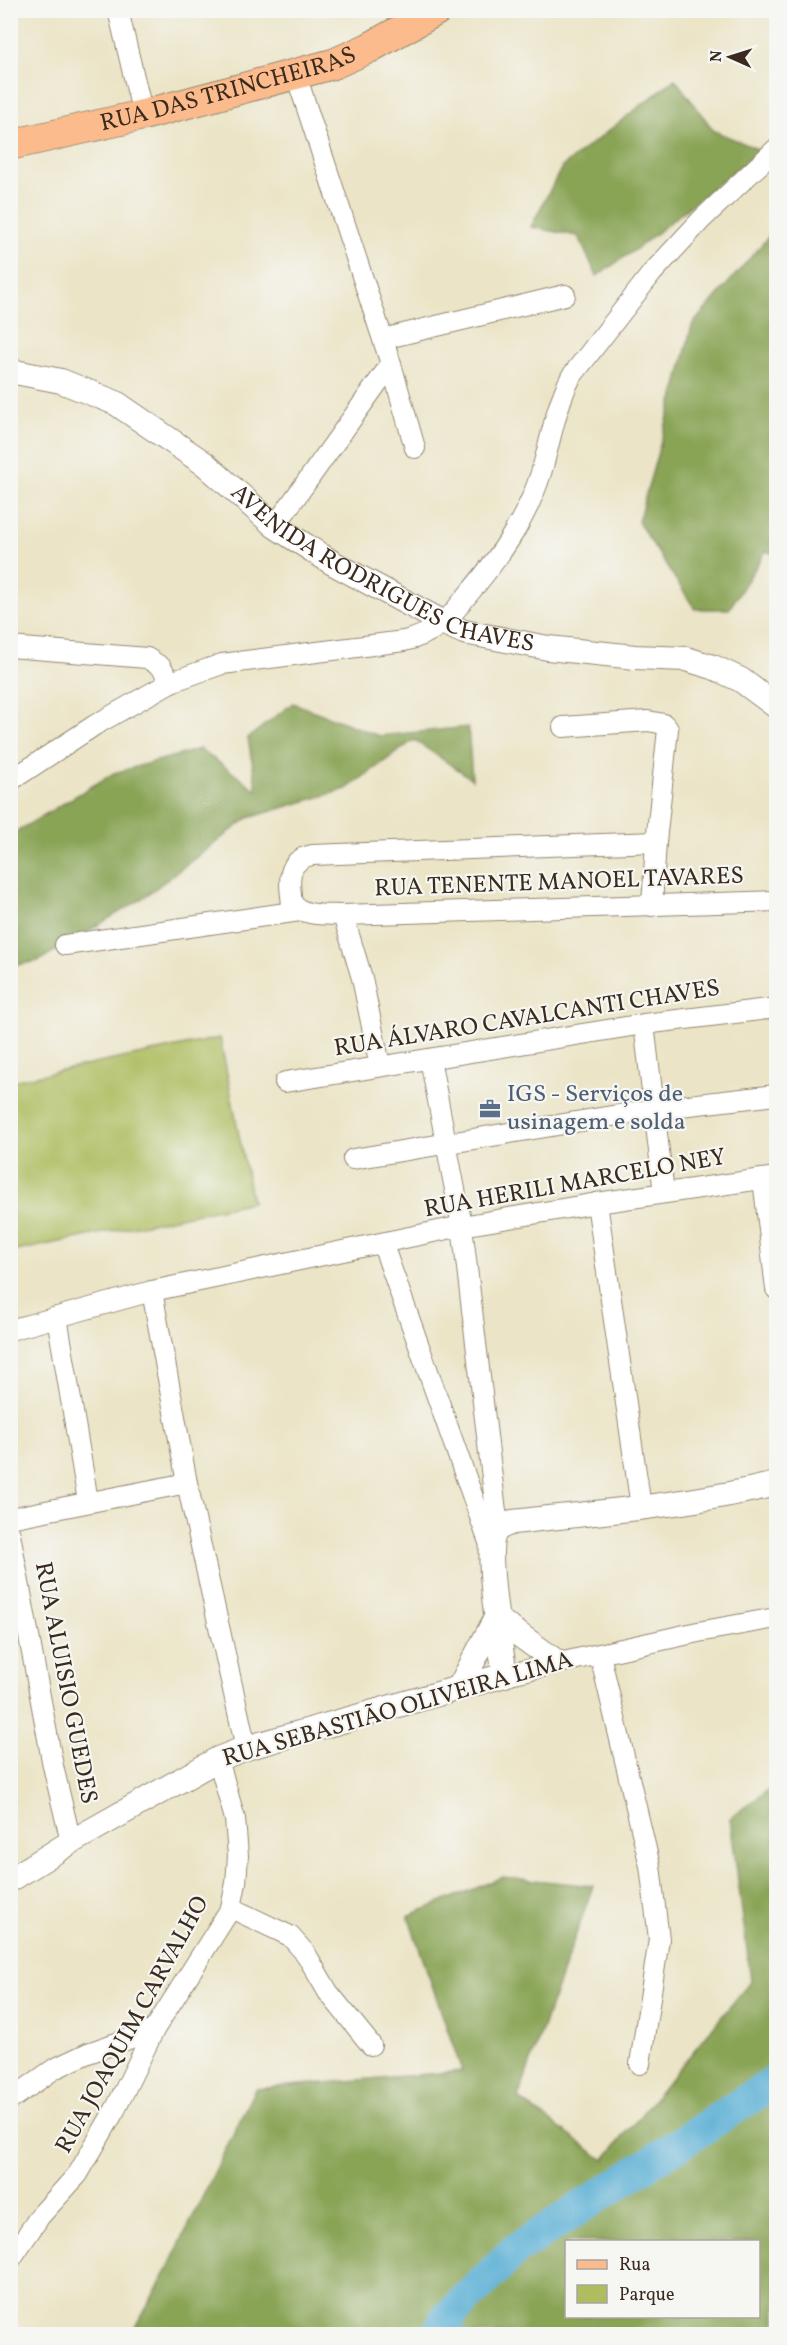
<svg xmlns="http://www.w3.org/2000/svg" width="787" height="2345" font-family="Vollkorn,serif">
<rect width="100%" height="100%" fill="#f6f6f2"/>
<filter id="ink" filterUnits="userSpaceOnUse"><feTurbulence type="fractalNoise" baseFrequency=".0167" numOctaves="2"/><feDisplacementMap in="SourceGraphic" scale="12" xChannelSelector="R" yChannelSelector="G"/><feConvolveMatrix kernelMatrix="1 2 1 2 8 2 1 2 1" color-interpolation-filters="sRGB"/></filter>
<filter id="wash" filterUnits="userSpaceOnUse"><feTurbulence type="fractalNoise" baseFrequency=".008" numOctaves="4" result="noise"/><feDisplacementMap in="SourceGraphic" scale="24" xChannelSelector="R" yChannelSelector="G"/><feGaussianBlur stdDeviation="1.35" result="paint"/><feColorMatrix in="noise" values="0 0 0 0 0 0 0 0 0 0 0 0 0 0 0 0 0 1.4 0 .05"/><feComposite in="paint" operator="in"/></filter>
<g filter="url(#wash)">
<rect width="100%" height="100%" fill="#ebe4c6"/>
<polygon fill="#adbd60" stroke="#74743f" stroke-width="1.5" points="220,1038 252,1202 11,1252 11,1081"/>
<g fill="#8aa456" stroke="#62673a" stroke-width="1.5" fill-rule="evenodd">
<polygon points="675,79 714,131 760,150 639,247 597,276 578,236 531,227 562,167"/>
<polygon points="776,228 776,555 766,551 729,609 695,609 638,522 678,382 692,325"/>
<polygon points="293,703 379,736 468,727 472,779 414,740 346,789 248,818 140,900 38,961 11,966 11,835 114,773 200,749 257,790 248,738"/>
<path d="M 776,1784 L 776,2334 L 131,2334 L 163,2278 L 255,2089 L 462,2071 L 408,1916 L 503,1877 L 593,1886 L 518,2098 L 604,2160 L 751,1981 L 730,1818 ZM 566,2242 L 758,2242 L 758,2316 L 566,2316 Z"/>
</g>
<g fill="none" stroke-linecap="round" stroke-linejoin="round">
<polyline stroke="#58aed4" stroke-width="5" points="446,2319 468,2334"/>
<polyline stroke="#58aed4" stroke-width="33" points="437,2334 446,2319 515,2250 776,2081"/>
</g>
</g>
<g filter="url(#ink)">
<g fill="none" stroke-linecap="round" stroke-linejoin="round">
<defs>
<g id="minor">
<polyline points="118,10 143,115"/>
<polyline points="296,75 391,364 415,448"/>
<polyline points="383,339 565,295"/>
<polyline points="275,526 391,364"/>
<polyline points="10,647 147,658 161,667 171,682"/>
<polyline points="563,727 648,721 664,724 668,729 656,842 652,906"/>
<path d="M 10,781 L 95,725 L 171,682 L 222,664 L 404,641 C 418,638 429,633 441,624 C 451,618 458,606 466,597 C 498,559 526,521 541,473 C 551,440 555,408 571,377 L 652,273 L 702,219 L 776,149"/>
<path d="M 656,842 L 312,855 C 286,860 289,881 292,904 C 306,917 325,914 343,915 L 776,901"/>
<polyline points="343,915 362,978 380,1066"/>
<polyline points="65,945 300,911"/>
<polyline points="644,1024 664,1193"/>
<polyline points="430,1059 462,1226 498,1528"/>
<polyline points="285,1082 644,1024 776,1008"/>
<polyline points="353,1159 654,1109 776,1095"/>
<polyline points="763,1179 776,1289"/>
<polyline points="597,1203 641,1507"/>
<polyline points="383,1245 491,1548"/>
<polyline points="152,1291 187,1483 246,1748"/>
<polyline points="57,1317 88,1501"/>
<polyline points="10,1330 152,1291 462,1226 597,1203 776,1177"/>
<polyline points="10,1518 187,1483"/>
<polyline points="10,1534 53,1766 71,1842"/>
<polyline points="600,1655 650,1866 659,1939 640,2064"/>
<polyline points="505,1675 698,1632 776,1618"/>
<polyline points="231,1908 290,1936 306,1954 328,1992 371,2045"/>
<polyline points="10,2100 54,2069 88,2053 154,2030"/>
<polyline points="10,2260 40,2216 78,2174 116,2108 154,2030 231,1908 236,1883 238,1856 235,1819 218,1759"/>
</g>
<g id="tertiary">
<path id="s1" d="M 10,371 L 61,381 L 116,403 L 205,464 L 275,526 L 331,562 L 444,623 L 464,632 L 548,648 L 635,657 L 686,659 L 713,667 L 741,680 L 776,706"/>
<polyline points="459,1688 496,1618 557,1662"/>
<path d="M 10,1880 L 71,1842 L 218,1759 L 246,1748 L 505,1675 C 501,1649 485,1554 494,1534 C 498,1526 506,1525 513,1522 C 601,1512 691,1505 776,1484"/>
</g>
<g id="primary">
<path id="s2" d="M 10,145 L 143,115 L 333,64 L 369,48 L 437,10"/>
</g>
</defs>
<use href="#minor" stroke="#938772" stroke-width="22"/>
<use href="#tertiary" stroke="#938772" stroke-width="26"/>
<use href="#primary" stroke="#938772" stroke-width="32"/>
<use href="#minor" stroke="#fff" stroke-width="20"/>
<use href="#tertiary" stroke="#fff" stroke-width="24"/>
<use href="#primary" stroke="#fbbb8c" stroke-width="30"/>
</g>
</g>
<defs>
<symbol id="office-bare" viewBox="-9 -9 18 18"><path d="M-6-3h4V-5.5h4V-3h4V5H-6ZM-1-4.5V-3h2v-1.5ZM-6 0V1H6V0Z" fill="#5c6f8a" stroke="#f6f6f2" stroke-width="2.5" paint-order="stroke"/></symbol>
</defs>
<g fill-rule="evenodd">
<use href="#office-bare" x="475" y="1094" width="30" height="30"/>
</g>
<g text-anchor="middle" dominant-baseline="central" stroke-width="4.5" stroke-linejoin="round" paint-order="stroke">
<g font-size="24" fill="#3b2a1e" stroke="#f6f6f2">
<text stroke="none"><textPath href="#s2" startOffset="225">RUA DAS TRINCHEIRAS</textPath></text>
<text stroke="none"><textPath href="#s1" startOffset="429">AVENIDA RODRIGUES CHAVES</textPath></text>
<text transform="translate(559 883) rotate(-2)">RUA TENENTE MANOEL TAVARES</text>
<text transform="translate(527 1019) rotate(-9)">RUA ÁLVARO CAVALCANTI CHAVES</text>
<text transform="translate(575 1184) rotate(-10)">RUA HERILI MARCELO NEY</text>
<text transform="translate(65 1683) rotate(79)">RUA ALUISIO GUEDES</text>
<text transform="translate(398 1710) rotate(-16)">RUA SEBASTIÃO OLIVEIRA LIMA</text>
<text transform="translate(133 2025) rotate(-61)">RUA JOAQUIM CARVALHO</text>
</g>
<g font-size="24" fill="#4e5e75" stroke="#f6f6f2" text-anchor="start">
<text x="507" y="1095">IGS - Serviços de<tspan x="507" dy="28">usinagem e solda</tspan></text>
</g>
</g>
<rect width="787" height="2345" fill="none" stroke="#f6f6f2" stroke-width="36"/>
<rect x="565" y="2240" width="195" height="78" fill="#f6f6f2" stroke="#aba49d" stroke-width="1.5"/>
<rect x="577" y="2260" width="30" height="9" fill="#fbbb8c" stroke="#aba49d" stroke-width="1.5"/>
<text x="619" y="2270" font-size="18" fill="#3b2a1e">Rua</text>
<rect x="577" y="2285" width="30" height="18" fill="#adbd60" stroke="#aba49d" stroke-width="1.5"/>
<text x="619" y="2300" font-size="18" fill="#3b2a1e">Parque</text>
<g transform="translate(730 57) rotate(273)" stroke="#f6f6f2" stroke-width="4.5" paint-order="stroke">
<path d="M0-4.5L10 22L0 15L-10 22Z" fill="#3b2a1e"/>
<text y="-9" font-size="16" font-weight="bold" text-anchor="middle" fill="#3b2a1e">N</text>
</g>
</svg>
